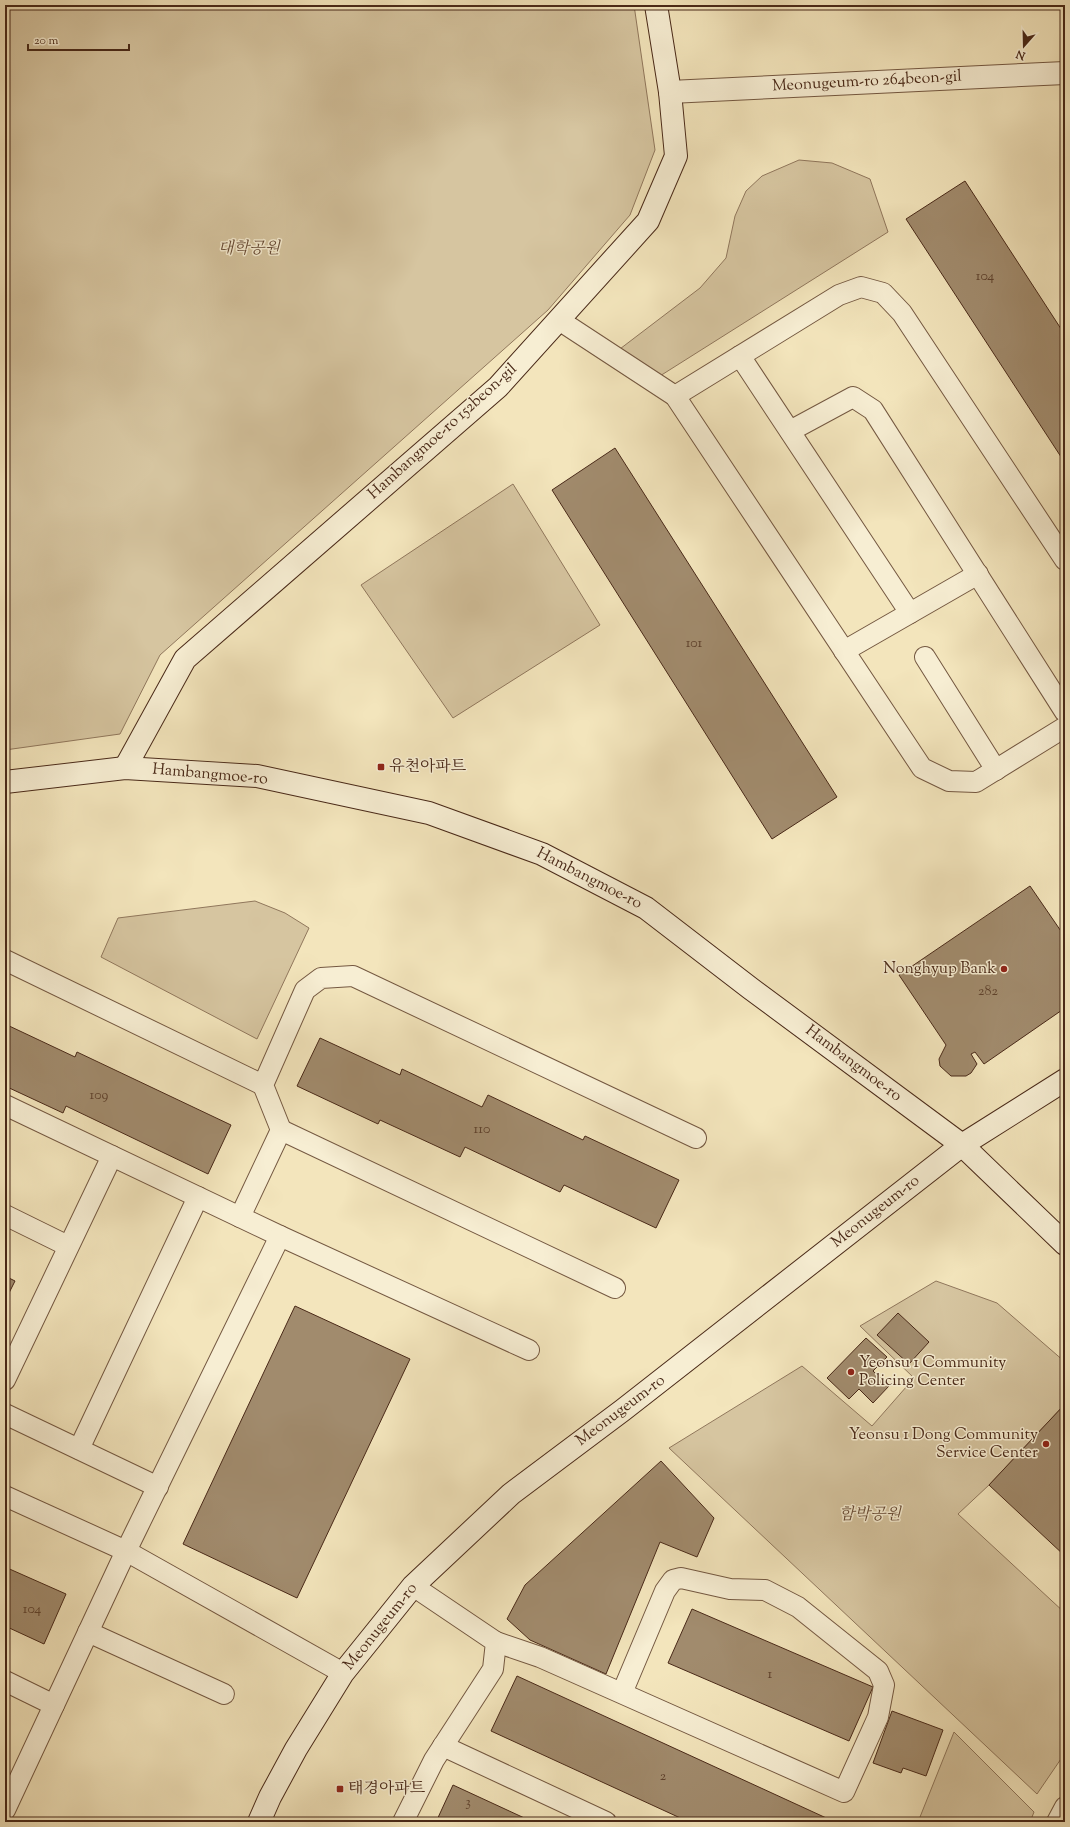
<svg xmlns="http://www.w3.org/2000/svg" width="1070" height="1827" font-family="'Sorts Mill Goudy','Noto Serif KR',serif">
<rect width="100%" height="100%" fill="#f3e5bc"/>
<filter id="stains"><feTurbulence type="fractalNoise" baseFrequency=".005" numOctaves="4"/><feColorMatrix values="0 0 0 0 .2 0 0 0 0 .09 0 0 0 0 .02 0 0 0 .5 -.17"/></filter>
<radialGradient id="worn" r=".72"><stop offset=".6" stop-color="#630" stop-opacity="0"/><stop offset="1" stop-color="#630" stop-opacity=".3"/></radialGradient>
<g fill="#d6c5a0" stroke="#90775c">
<polygon points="5,5 634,5 655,150 630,215 548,310 160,655 120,734 5,750"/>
<polygon points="799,160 832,163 870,179 888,232 652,381 612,355 700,288 726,258 735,216 746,191 762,176"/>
<polygon points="513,484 600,625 453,718 361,585"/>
<polygon points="255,901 285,913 309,928 257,1039 101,957 118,918"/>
<polygon points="936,1281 997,1303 1065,1362 1065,1404 989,1485 958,1514 1065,1613 1065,1753 1037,1794 669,1448 802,1366 872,1426 914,1378 860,1326"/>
<polygon points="954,1732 1034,1812 1030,1822 918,1822"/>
</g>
<g fill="#a18b6d" stroke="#492918">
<polygon points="965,181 1065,335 1065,463 906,219"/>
<polygon points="615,448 837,797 772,839 552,490"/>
<polygon points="1030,886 1065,937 1065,1008 984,1064 975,1052 971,1054 977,1064 971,1073 966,1076 951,1076 940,1066 939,1059 946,1045 899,975"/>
<polygon points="5,1024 75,1057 77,1052 231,1125 208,1174 66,1106 63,1113 5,1086"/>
<polygon points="320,1038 400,1075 402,1069 482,1107 488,1095 583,1140 585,1136 679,1180 656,1228 564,1185 560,1192 465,1147 460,1157 380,1120 378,1124 297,1086"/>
<polygon points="5,1276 15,1281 5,1301"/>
<polygon points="295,1306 410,1359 297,1598 183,1544"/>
<polygon points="898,1313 929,1342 909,1364 877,1335"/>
<polygon points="866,1338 887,1357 873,1371 889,1386 873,1403 859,1389 849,1399 827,1378"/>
<polygon points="1065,1404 1065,1556 989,1485"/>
<polygon points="661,1461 714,1518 697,1557 660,1542 606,1674 530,1640 507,1619 525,1585"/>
<polygon points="5,1567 66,1594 44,1644 5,1626"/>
<polygon points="692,1609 873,1687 849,1741 668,1663"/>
<polygon points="517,1676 835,1822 689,1822 491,1731"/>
<polygon points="892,1711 943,1730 926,1776 903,1768 901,1773 873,1763"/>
<polygon points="453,1785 533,1822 436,1822"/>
</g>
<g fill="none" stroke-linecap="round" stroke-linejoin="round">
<defs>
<g id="lane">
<polyline points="559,320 675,396 922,768 949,781 976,782 1065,727"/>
<polyline points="740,356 910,613"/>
<polyline points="675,396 839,295 861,287 883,293 902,313 1065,560"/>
<polyline points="790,431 853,397 873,410 1065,712"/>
<polyline points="844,651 978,574"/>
<polyline points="925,657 996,770"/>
<polyline points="5,960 263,1085"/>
<polyline points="5,1105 280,1236 529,1350"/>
<polyline points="281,1130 615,1288"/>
<polyline points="5,1215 68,1246"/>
<polyline points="240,1217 281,1130 263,1085 305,990 321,978 353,976 696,1138"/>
<polyline points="5,1380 112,1156"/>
<polyline points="5,1414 158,1487"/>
<polyline points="79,1449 198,1197"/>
<polyline points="5,1496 126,1551 343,1673"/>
<polyline points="88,1632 224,1694"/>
<polyline points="496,1642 540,1657 844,1792 878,1717 884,1685 878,1671 798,1607 765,1590 730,1589 681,1578 673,1580 665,1591 622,1693"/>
<polyline points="5,1681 54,1705"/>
<polyline points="443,1746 606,1822"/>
<polyline points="5,1810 126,1551 280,1236"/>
<polyline points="403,1822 434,1760 493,1669 496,1642 413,1586"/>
<polyline points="1057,1822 1065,1807"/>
</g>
<polyline id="street" points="670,92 1065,73"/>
<g id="secondary">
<polyline points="125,768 185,659 498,387 648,221 676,156 670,92 656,5"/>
<polyline points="5,782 125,768 257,776 429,813 542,854 646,908 750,988 962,1145 1065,1244"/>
<polyline points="259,1822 270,1797 296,1749 343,1673 413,1586 511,1494 623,1410 962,1145 1065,1080"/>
</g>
</defs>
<use href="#lane" stroke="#745841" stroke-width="22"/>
<use href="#street" stroke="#745841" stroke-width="24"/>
<use href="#secondary" stroke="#492918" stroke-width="24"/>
<use href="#lane" stroke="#f7eed3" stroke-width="20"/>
<use href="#street" stroke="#f7eed3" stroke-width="22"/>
<use href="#secondary" stroke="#f7eed3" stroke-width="22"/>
</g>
<g fill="#8f2418" stroke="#f7eed3" stroke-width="1.5">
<rect x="377" y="763" width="8" height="8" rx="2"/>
<circle cx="1004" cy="969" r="4"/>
<circle cx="851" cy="1372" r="4"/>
<circle cx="1046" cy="1444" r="4"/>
<rect x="336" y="1785" width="8" height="8" rx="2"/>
</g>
<g text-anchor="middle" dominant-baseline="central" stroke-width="3" stroke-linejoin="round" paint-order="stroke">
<g font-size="14" fill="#5f422d">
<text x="985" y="277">104</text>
<text x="694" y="644">101</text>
<text x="988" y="992">282</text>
<text x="99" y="1096">109</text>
<text x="482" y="1130">110</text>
<text x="32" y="1610">104</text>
<text x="770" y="1675">1</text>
<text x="663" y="1777">2</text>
<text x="468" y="1803">3</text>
</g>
<g font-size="16" fill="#492918" stroke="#f7eed3">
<text transform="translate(867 82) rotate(-3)">Meonugeum-ro 264beon-gil</text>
<text transform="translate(443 432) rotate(-42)">Hambangmoe-ro 152beon-gil</text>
<text transform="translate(210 775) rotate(5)">Hambangmoe-ro</text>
<text transform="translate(589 879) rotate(27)">Hambangmoe-ro</text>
<text transform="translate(853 1064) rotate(37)">Hambangmoe-ro</text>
<text transform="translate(876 1212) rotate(-38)">Meonugeum-ro</text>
<text transform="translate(621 1411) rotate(-37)">Meonugeum-ro</text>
<text transform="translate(381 1627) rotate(-51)">Meonugeum-ro</text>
</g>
<g font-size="16" font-style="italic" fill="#654833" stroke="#f7eed3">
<text x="249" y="249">대학공원</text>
<text x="870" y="1515">함박공원</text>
</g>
<g font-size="16" fill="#492918" stroke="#f7eed3" text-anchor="start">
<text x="389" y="767">유천아파트</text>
<text x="996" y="969" text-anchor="end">Nonghyup Bank</text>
<text x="859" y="1363">Yeonsu 1 Community<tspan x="859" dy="18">Policing Center</tspan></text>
<text x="1038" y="1435" text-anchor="end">Yeonsu 1 Dong Community<tspan x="1038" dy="18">Service Center</tspan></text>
<text x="348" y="1789">태경아파트</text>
</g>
</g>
<rect width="1070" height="1827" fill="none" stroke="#f3e5bc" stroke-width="20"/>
<rect x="6" y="6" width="1058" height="1815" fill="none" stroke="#492918" stroke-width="2"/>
<rect x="10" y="10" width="1050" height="1807" fill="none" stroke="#492918"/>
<g transform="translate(1024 46) rotate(200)" stroke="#f7eed3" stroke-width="3" paint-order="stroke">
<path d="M0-3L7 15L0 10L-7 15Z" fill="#492918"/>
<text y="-6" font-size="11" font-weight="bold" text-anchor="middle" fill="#492918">N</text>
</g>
<path d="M28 44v6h101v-6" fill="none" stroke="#492918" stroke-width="2"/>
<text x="34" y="44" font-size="12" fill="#492918" stroke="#f7eed3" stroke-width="3" paint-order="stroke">20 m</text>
<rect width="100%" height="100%" filter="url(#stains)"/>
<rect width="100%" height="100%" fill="url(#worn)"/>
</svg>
